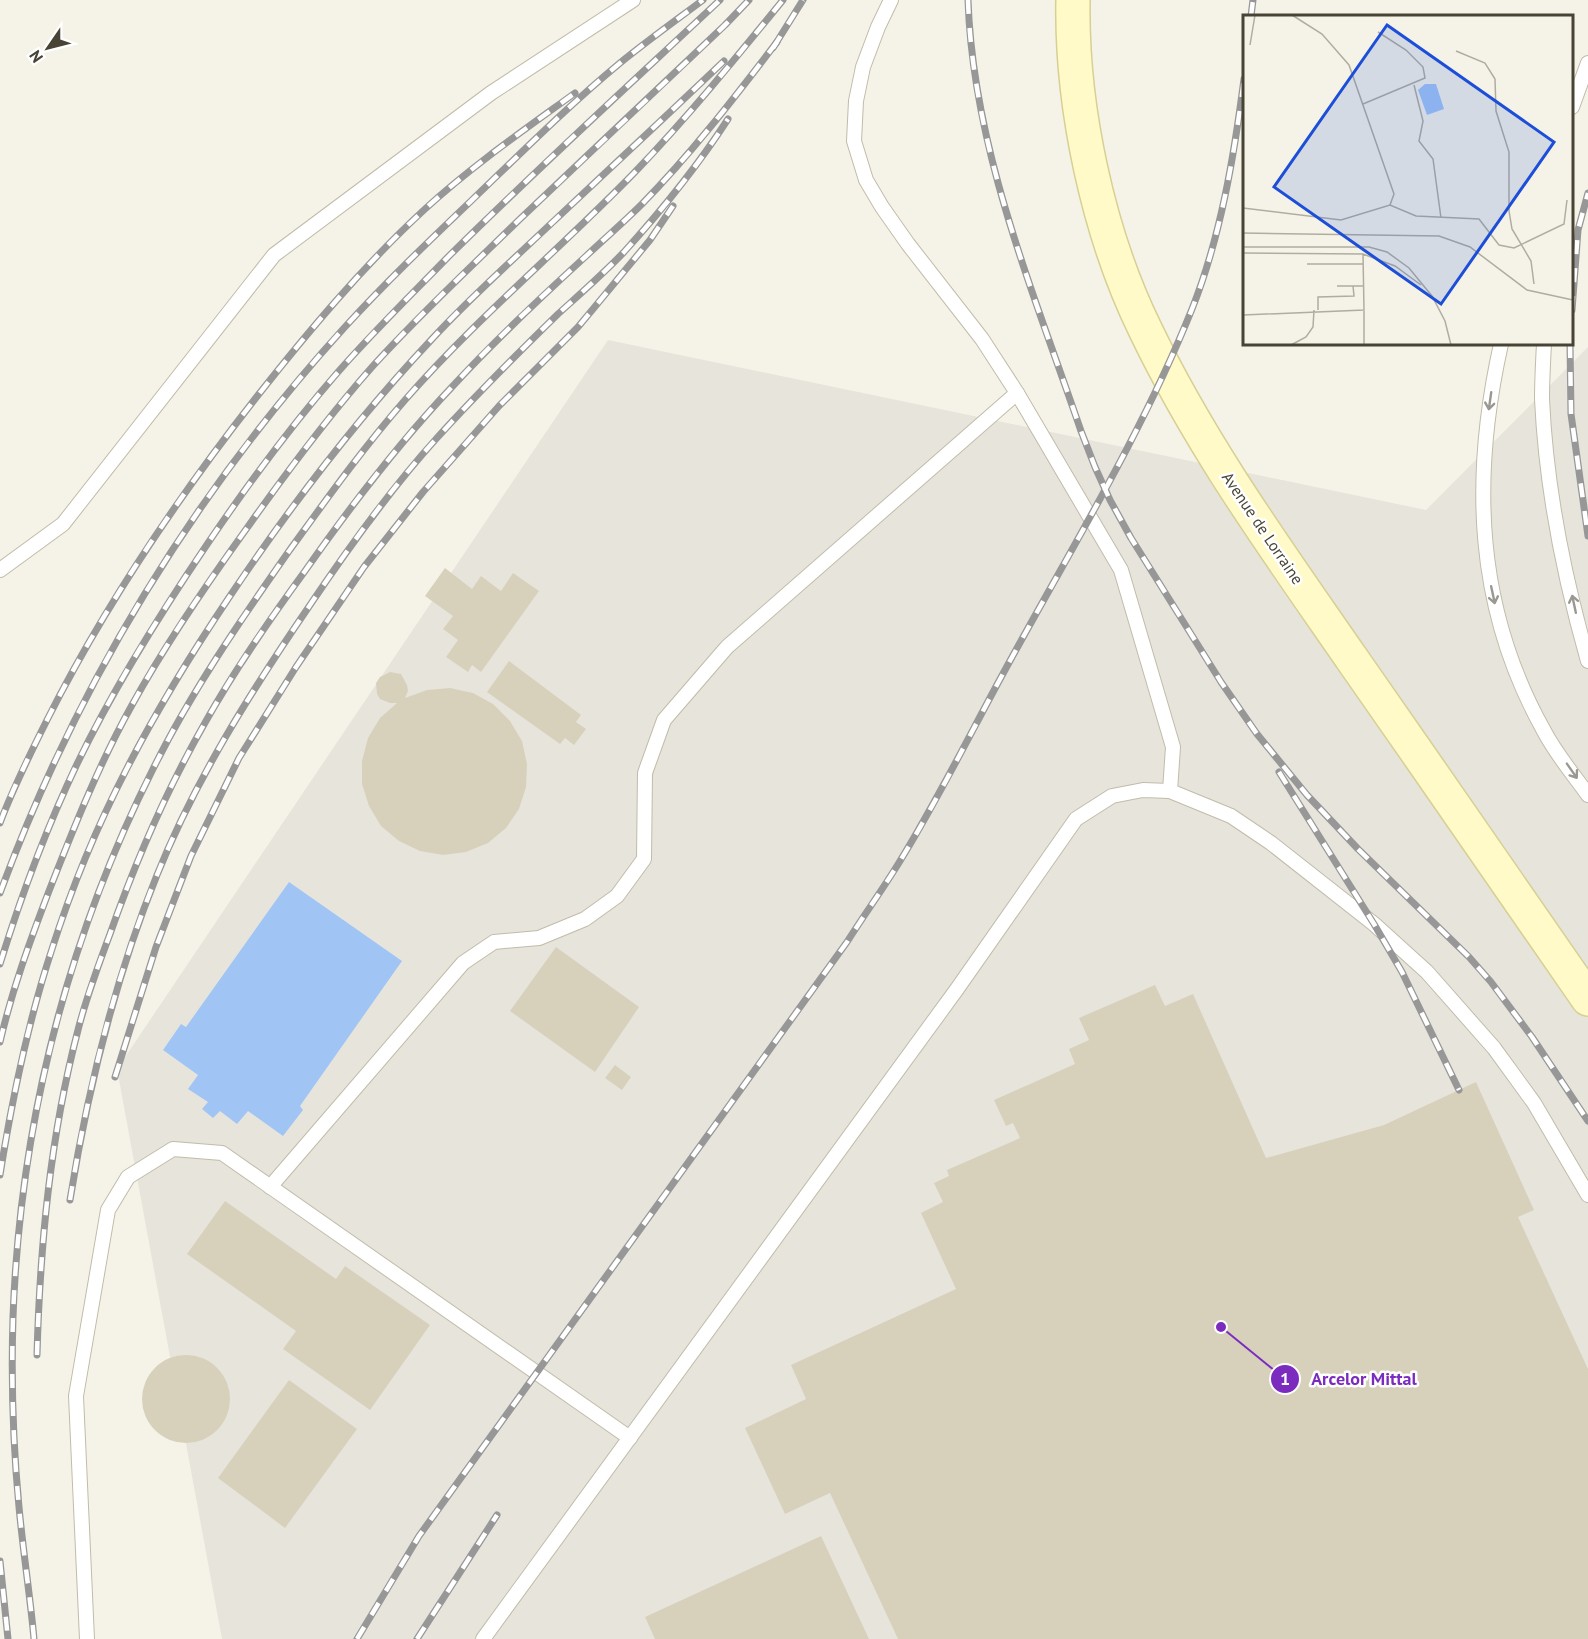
<svg xmlns="http://www.w3.org/2000/svg" width="1588" height="1639" font-family="'PT Sans',sans-serif">
<rect width="100%" height="100%" fill="#f5f3e7"/>
<polygon fill="#e7e4dc" points="608,340 1426,510 1588,347 1588,1639 222,1639 117,1069"/>
<polygon fill="#a0c5f5" points="289,882 402,961 300,1106 303,1110 283,1136 248,1111 237,1124 220,1111 213,1118 202,1109 208,1102 188,1089 198,1075 163,1050 181,1024 186,1027"/>
<g fill="#d7d1bc">
<polygon points="445,568 472,589 481,576 501,591 513,573 539,591 481,672 472,665 468,672 446,657 458,640 443,629 453,616 425,596"/>
<polygon points="509,661 581,715 576,722 586,729 574,745 565,738 560,744 487,692"/>
<polygon points="390,672 401,674 407,685 408,691 405,698 427,690 450,688 473,693 493,704 510,721 522,741 527,764 526,787 519,809 506,828 488,843 466,852 443,855 420,851 399,841 381,826 369,806 362,784 362,761 368,738 380,718 397,703 390,703 380,699 377,694 376,683 380,677"/>
<polygon points="556,947 639,1007 595,1072 510,1011"/>
<polygon points="1155,985 1165,1006 1193,994 1266,1158 1384,1125 1476,1082 1534,1210 1518,1217 1588,1369 1588,1639 898,1639 830,1493 785,1514 745,1428 806,1399 791,1365 956,1289 921,1213 943,1202 934,1183 949,1176 947,1170 1020,1138 1013,1123 1006,1126 994,1100 1075,1064 1069,1049 1089,1040 1079,1018"/>
<polygon points="615,1065 631,1077 622,1090 605,1078"/>
<polygon points="225,1201 336,1279 345,1266 430,1325 370,1410 283,1349 296,1331 187,1254"/>
<circle cx="186" cy="1399" r="44"/>
<polygon points="289,1380 357,1429 285,1528 218,1478"/>
<polygon points="821,1536 869,1639 655,1639 645,1617"/>
</g>
<g fill="none" stroke-linecap="round" stroke-linejoin="round">
<defs>
<g id="lane">
<polyline points="891,0 878,27 863,67 856,101 854,141 866,180 882,207 908,244 982,339 1017,393 1121,570 1173,747 1170,791 1231,816 1271,843 1374,924 1427,972 1494,1048 1534,1103 1588,1195"/>
<polyline points="1572,107 1588,63"/>
<path d="M 1501,344 C 1471,478 1475,608 1544,731 C 1556,754 1573,774 1588,795"/>
<path d="M 1544,344 C 1543,362 1542,380 1542,399 C 1546,486 1564,577 1588,661"/>
<polyline points="0,570 63,524 274,255 491,93 633,0"/>
<polyline points="270,1187 463,963 494,942 539,938 585,919 617,896 644,859 645,773 664,720 727,647 1017,393"/>
<polyline points="87,1639 76,1396 108,1210 128,1177 173,1149 222,1153 630,1438"/>
<polyline points="483,1639 957,989 1076,819 1112,796 1143,790 1170,791"/>
</g>
<path id="secondary" d="M 1073,0 C 1071,106 1098,233 1145,329 C 1201,446 1278,552 1352,659 C 1431,772 1509,885 1588,999"/>
</defs>
<use href="#lane" stroke="#c1bca9" stroke-width="16"/>
<use href="#secondary" stroke="#d7d094" stroke-width="36"/>
<use href="#lane" stroke="#fff" stroke-width="14"/>
<use href="#secondary" stroke="#fffac7" stroke-width="33"/>
<defs>
<g id="rail">
<path d="M 968,0 C 973,149 1033,291 1081,431 L 1095,467 L 1110,500 L 1131,538 L 1221,682 L 1257,734 L 1307,795 L 1358,849 L 1469,957 L 1491,982 L 1532,1037 L 1588,1121"/>
<polyline points="1251,16 1253,0"/>
<polyline points="773,48 803,0"/>
<polyline points="1572,310 1578,230 1588,193"/>
<polyline points="1570,344 1571,414 1588,536"/>
<polyline points="1279,772 1374,924 1402,972 1459,1090"/>
<path d="M 0,823 C 13,788 30,754 47,720 C 105,605 176,500 255,399 C 307,333 363,266 425,209 C 472,166 524,130 575,93"/>
<path d="M 0,893 C 77,684 194,493 344,328 C 385,283 428,242 471,201 C 520,154 568,106 620,63 C 647,41 675,21 703,0"/>
<path d="M 0,964 C 21,896 46,829 77,764 C 114,687 160,614 208,543 C 248,484 291,426 338,372 C 373,332 411,295 448,257 C 537,169 629,85 720,0"/>
<path d="M 0,1042 C 12,990 30,941 49,891 C 74,827 99,764 132,705 C 166,643 206,585 247,528 C 286,473 327,418 372,367 C 419,315 471,267 521,218 C 589,154 657,90 725,25 L 749,0"/>
<polyline points="115,1077 156,947 191,856 239,758 296,667 364,567 423,492 499,406 578,327 598,303 650,240 673,206"/>
<path d="M 0,1175 C 12,1099 28,1022 52,949 C 93,820 154,709 230,596 C 291,505 357,419 432,339 C 466,302 503,269 540,234 C 601,177 663,119 724,61"/>
<path d="M 70,1200 C 88,1087 114,981 157,875 C 196,778 252,690 310,605 C 349,547 389,491 436,439 C 475,396 516,355 558,314 C 580,294 603,274 624,252 C 662,210 697,167 728,119"/>
<path d="M 37,1355 C 40,1246 50,1137 78,1030 C 86,998 98,966 110,934 C 136,860 167,789 206,721 C 235,669 270,619 305,571 C 350,507 397,445 451,388 C 493,342 539,299 585,257 C 604,239 624,222 642,204 C 692,153 734,98 777,42"/>
<polyline points="0,1561 8,1639"/>
<path d="M 34,1639 C 30,1595 23,1551 19,1507 C 13,1444 11,1379 13,1317 C 20,1125 67,940 153,769 C 191,692 240,621 289,551 C 326,500 363,448 405,400 C 476,319 559,250 634,173 C 687,118 735,59 783,0"/>
<path d="M 357,1639 L 419,1536 L 847,942 C 864,915 883,889 900,861 C 940,796 974,726 1011,659 C 1074,544 1143,431 1192,309 C 1221,236 1234,156 1244,79"/>
<polyline points="417,1639 497,1515"/>
</g>
</defs>
<use href="#rail" stroke="#979797" stroke-width="7"/>
<use href="#rail" stroke="#fff" stroke-width="4.5" stroke-dasharray="14" stroke-linecap="butt"/>
</g>
<defs><path id="oneway-shaft" d="M-6 0H5M1.5-3L5.5 0L1.5 3" fill="none" stroke-width="1.6" stroke-linecap="round" stroke-linejoin="round" transform="scale(1.5)"/></defs>
<g stroke="#9a9890">
<use href="#oneway-shaft" transform="translate(1490 401) rotate(98)"/>
<use href="#oneway-shaft" transform="translate(1493 595) rotate(78)"/>
<use href="#oneway-shaft" transform="translate(1574 604) rotate(-102)"/>
<use href="#oneway-shaft" transform="translate(1572 771) rotate(55)"/>
</g>
<g text-anchor="middle" dominant-baseline="central" stroke-width="5" stroke-linejoin="round" paint-order="stroke">
<g font-size="16" fill="#484435" stroke="#fff">
<text transform="translate(1263 528) rotate(56)">Avenue de Lorraine</text>
</g>
</g>
<g transform="translate(1243 15)">
<rect width="330" height="330" fill="#f5f3e7"/>
<path d="M 182,69 L 193,69 L 201,94 L 184,100 L 175,75 Z" fill="#a0c5f5"/>
<path fill="none" stroke="#b0ada0" stroke-width="1.5" d="M 49,0 L 79,19 L 106,50 L 151,179 L 147,190M 7,30 L 12,0M 213,36 L 242,48 L 252,64 L 253,96 L 266,137 L 266,196 L 269,214 L 288,246 L 291,269M 171,70 L 180,106 L 176,126 L 190,144 L 198,203M 120,89 L 182,63 L 180,52 L 163,35 L 135,17M 0,193 L 98,205 L 147,190 L 173,201 L 236,204 L 256,230 L 271,233 L 321,209 L 324,185M 0,218 L 196,221 L 227,232 L 284,275 L 330,285M 0,232 L 126,232 L 144,237 L 166,253 L 189,281 L 202,306 L 208,330M 0,238 L 120,239 L 152,251 L 178,270M 64,249 L 120,249M 94,271 L 120,271M 75,295 L 75,282 L 111,281 L 110,271M 0,300 L 121,295 L 120,239M 48,330 L 63,322 L 70,312 L 71,295M 121,330 L 121,295"/>
<path fill="#1d4ed8" fill-opacity="0.15" stroke="#1d4ed8" stroke-width="3" d="M 144,10 L 311,127 L 198,289 L 31,172 Z"/>
<rect width="330" height="330" fill="none" stroke="#484435" stroke-width="3"/>
</g>
<path fill="none" stroke="#7b2cbf" stroke-width="2" d="M1221 1327L1285 1379"/>
<g fill="#7b2cbf" stroke="#fff" stroke-width="2">
<circle cx="1221" cy="1327" r="6"/>
<circle cx="1285" cy="1379" r="15"/>
</g>
<g font-size="18" text-anchor="middle" font-weight="bold" fill="#fff">
<text x="1285" y="1385">1</text>
</g>
<g font-size="18" text-anchor="middle" font-weight="bold" fill="#7b2cbf" stroke="#fff" stroke-width="5" stroke-linejoin="round" paint-order="stroke">
<text x="1364" y="1385">Arcelor Mittal</text>
</g>
<g transform="translate(48 48) rotate(235)" stroke="#ffffff" stroke-width="4.5" paint-order="stroke">
<path d="M0-4.5L10 22L0 15L-10 22Z" fill="#484435"/>
<text y="-9" font-size="16" font-weight="bold" text-anchor="middle" fill="#484435">N</text>
</g>
</svg>
